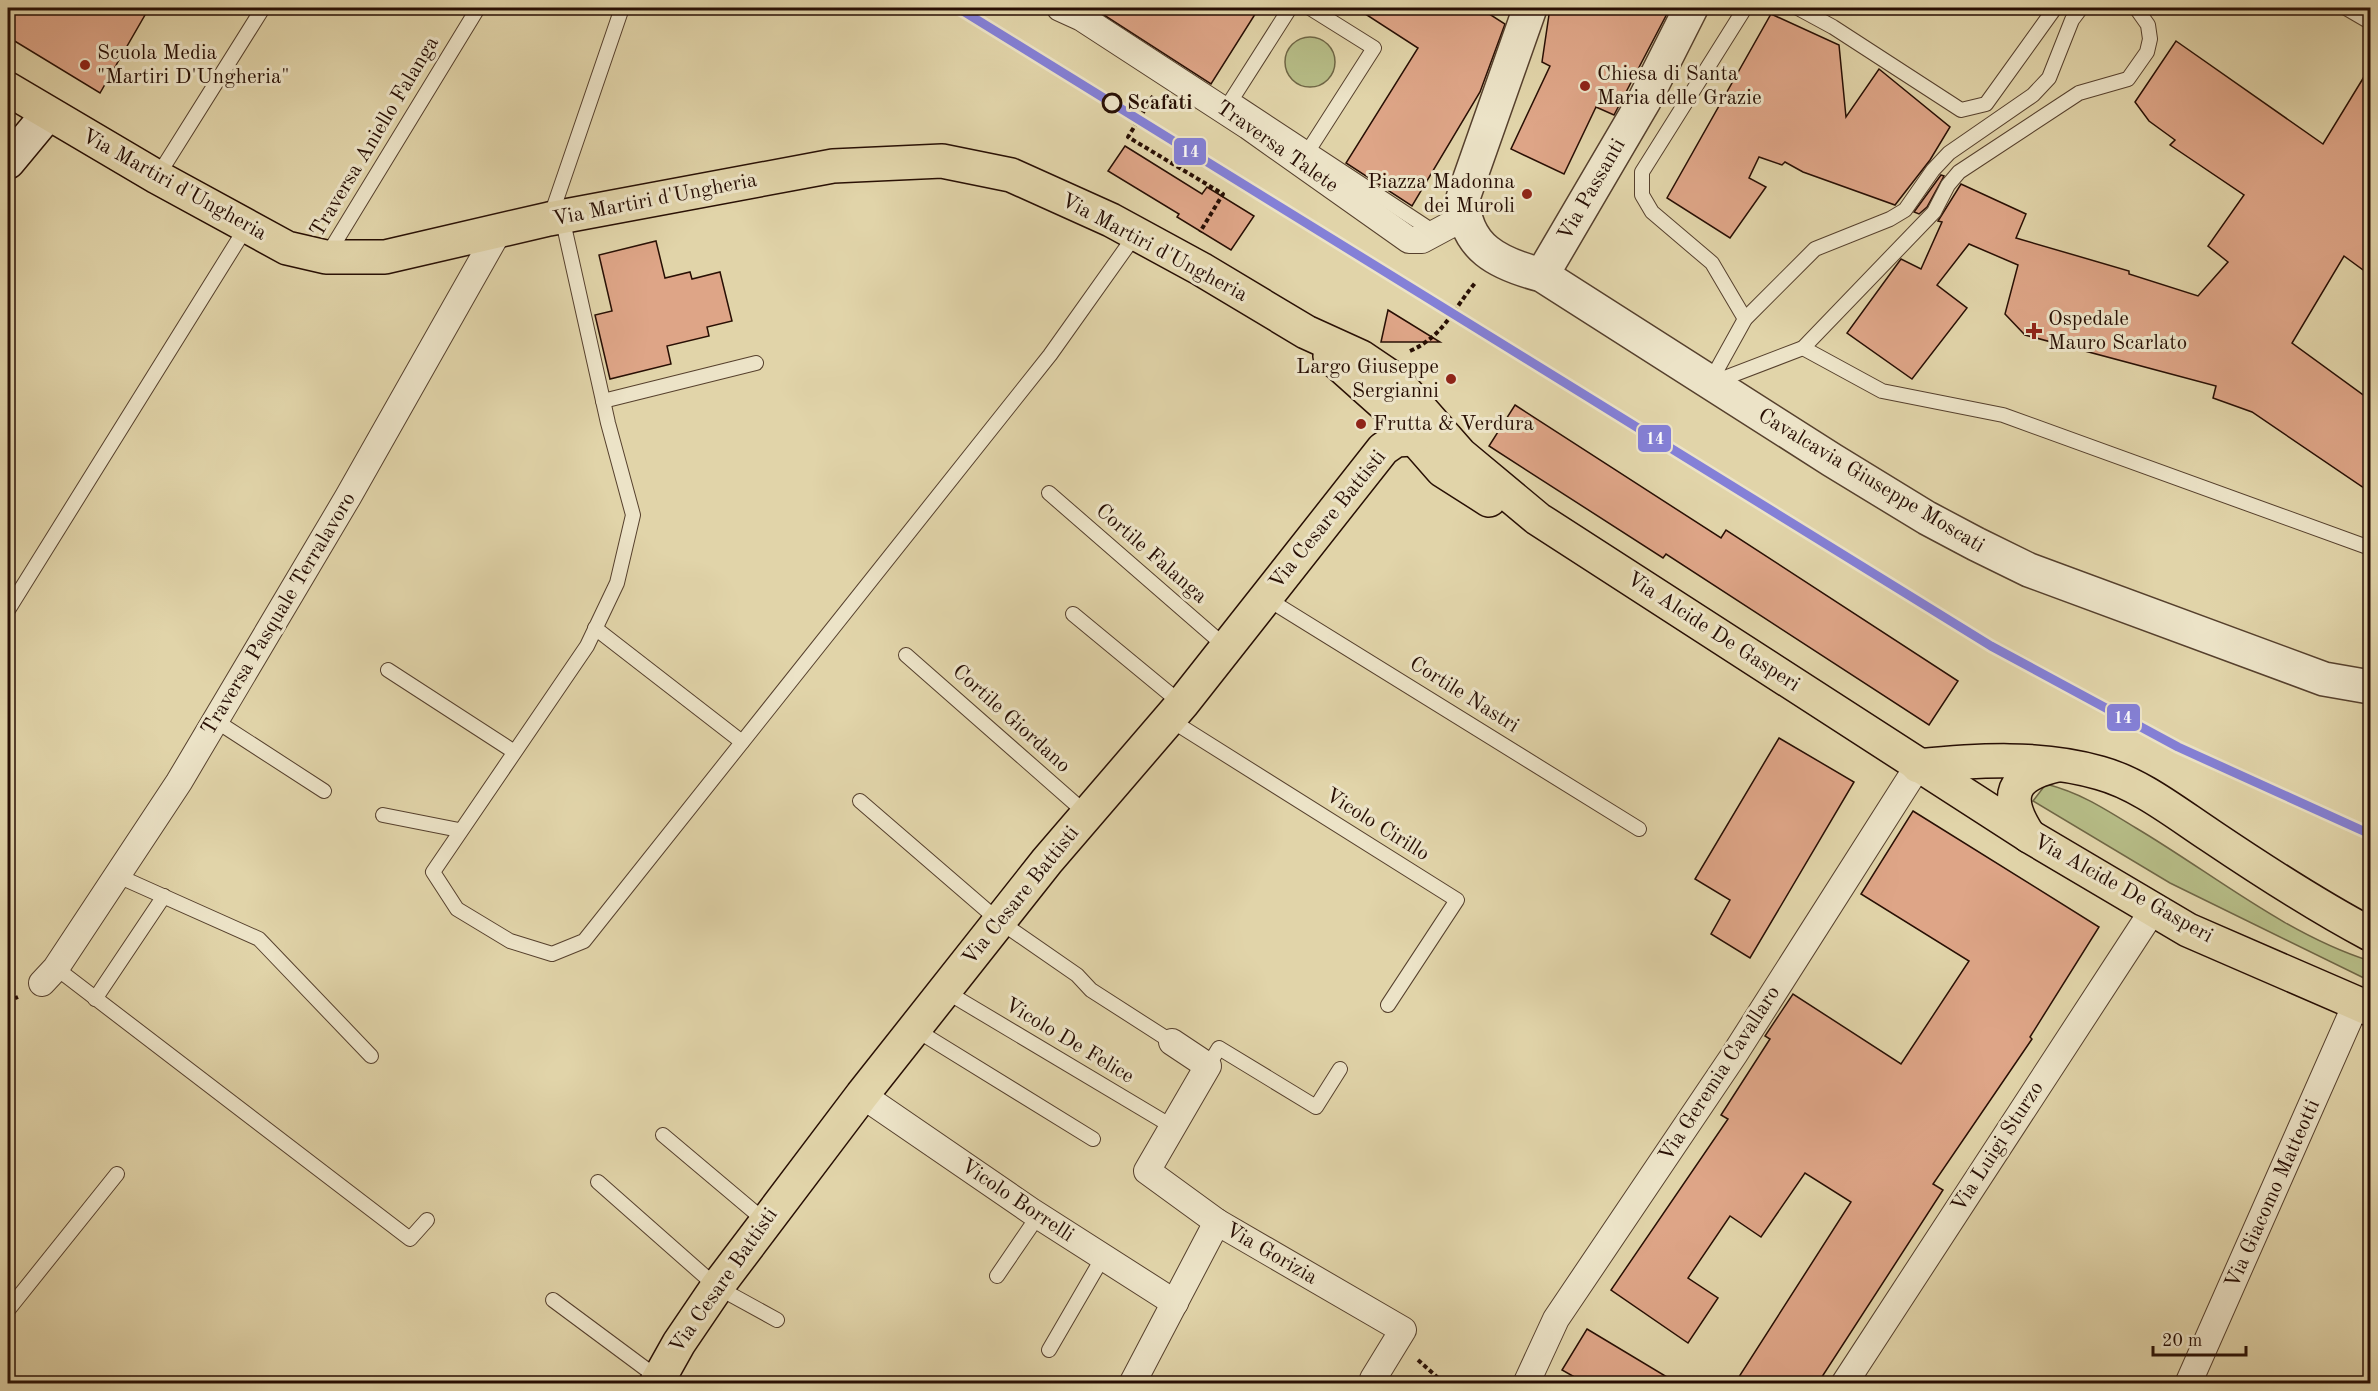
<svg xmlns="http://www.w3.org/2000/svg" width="2378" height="1391" font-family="'Old Standard TT',serif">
<rect width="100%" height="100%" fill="#e1d4a9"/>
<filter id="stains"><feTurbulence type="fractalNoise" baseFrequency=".00333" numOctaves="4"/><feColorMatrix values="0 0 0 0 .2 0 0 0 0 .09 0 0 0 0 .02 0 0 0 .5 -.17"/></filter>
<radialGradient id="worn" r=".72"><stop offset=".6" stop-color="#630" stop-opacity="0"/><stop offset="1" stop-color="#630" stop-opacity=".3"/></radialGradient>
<g fill="#b6bc86" stroke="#6f6645" stroke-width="1.5">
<circle cx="1310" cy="62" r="25"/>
<path d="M 2046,784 C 2081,793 2105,809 2136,828 C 2212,873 2285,934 2370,961 L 2370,981 L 2170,883 L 2033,801 Z"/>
</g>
<g fill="#dea587" stroke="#280f04" stroke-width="1.5">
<polygon points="8,8 149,8 100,93 8,37"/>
<polygon points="1093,8 1259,8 1211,84"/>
<polygon points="1356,8 1480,8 1505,24 1480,92 1412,206 1346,163 1418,48"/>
<polygon points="1550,8 1670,8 1614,115 1596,107 1564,174 1511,149 1550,66 1542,62"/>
<polygon points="1771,14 1839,45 1846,117 1879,69 1950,127 1930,160 1895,205 1803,172 1785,162 1782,165 1759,157 1749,178 1766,187 1730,238 1667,198"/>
<polygon points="2176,41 2323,144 2370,67 2370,275 2344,256 2292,343 2370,400 2370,492 2252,412 2213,398 2216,386 2025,335 2005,314 2018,265 1969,244 1937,285 1967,308 1912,379 1847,333 1901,259 1921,269 1942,222 1938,221 1961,184 2026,214 2016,238 2129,271 2129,274 2198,296 2228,262 2208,246 2244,195 2170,145 2175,140 2149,121 2135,102"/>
<polygon points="1125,146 1202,194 1207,187 1254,216 1231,250 1177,217 1179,214 1108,171"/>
<polygon points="1941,175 1944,176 1927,207 1919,214 1914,212"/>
<polygon points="656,241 665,278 690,272 692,279 720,272 732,321 707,327 709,336 667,346 671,364 610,379 595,315 612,311 599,255"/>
<polygon points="1388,310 1440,342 1381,342"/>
<polygon points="1515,405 1721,538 1726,530 1958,681 1929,725 1666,554 1663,558 1489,446"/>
<polygon points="1779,738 1854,782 1750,958 1711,934 1730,900 1695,879"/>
<polygon points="1913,811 2099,927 2030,1037 2032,1039 1933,1184 1943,1190 1818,1383 1735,1383 1851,1202 1805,1173 1761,1237 1730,1216 1688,1278 1718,1298 1688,1343 1611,1290 1728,1119 1721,1115 1770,1039 1765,1036 1793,994 1901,1064 1969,961 1861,894"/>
<polygon points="1587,1329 1677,1383 1585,1383 1562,1370"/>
</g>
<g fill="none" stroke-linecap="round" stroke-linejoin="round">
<defs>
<g id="service">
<polyline points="1290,8 1232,99 1434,232"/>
<polyline points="1745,8 1642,172 1642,195 1652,212 1712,263 1745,319"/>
<polyline points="1798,8 1833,27 1961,110 1986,104 2055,8"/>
<polyline points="2081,8 2072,20 2049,78 2033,95 1949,153 1933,170 1905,210 1890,219 1815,249 1745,319 1709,384 1803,348 1934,212 1948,185 1959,172 2079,93 2128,79 2147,52 2150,39 2148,25 2136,8"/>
<polyline points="2346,8 2370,22"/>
<polyline points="1310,148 1374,48 1310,8"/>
<polyline points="157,177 263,8"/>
<polyline points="562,217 608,423 633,515 617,583 587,646 433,872 457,909 510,941 552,954 584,941 1050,355 1136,234"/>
<polyline points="550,218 622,8"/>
<polyline points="328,254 478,8"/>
<polyline points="1803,348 1882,391 2003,415 2370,548"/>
<polyline points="603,401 756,363"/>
<polyline points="1049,493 1226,647"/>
<polyline points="1266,598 1639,829"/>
<polyline points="8,610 247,226"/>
<polyline points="1073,614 1182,704"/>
<polyline points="595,628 742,742"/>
<polyline points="906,655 1088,815"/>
<polyline points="388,670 513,751"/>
<polyline points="1169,719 1457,900 1388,1005"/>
<polyline points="216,721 324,791"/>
<polyline points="860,801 999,921 1077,975 1091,990 1172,1042"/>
<polyline points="383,815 459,830"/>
<polyline points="118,876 259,939 371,1056"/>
<polyline points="56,968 410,1239 427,1220"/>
<polyline points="945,991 1173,1127"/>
<polyline points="95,999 164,896"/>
<polyline points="913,1028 1093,1139"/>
<polyline points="1208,1066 1219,1048 1316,1107 1340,1069"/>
<polyline points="663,1135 765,1221"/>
<polyline points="598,1182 717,1287 777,1320"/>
<polyline points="997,1276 1038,1216"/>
<polyline points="553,1300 658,1378"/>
<polyline points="8,1310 117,1174"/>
<polyline points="1049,1350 1103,1257"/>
</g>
<g id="minor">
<polyline points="1060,8 1082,18 1248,126 1409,240 1422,240 1463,218"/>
<polyline points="42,983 56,968 179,782 348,497 498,232"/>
<polyline points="1172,1042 1208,1066 1147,1171 1217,1222"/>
<polyline points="862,1095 1031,1211 1175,1303"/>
<polyline points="1132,1384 1217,1222 1403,1330 1373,1379"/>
<polyline points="1526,1384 1556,1319 1734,1055 1918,766"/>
<polyline points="1844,1384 2153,910"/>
<polyline points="2188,1384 2356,1004"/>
</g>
<g id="tertiary">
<path d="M 1530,8 L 1463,198 C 1464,248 1499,264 1542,275 L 1832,460 L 1927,518 L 1976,544 L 2029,570 L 2324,679 L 2370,687"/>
<polyline points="1542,275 1644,101 1691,8"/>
</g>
<polyline id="secondary" points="8,162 47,115"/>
<g id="primary">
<polyline points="8,89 157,177 287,248 326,257 385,257 549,219 833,166 942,161 1011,175 1111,220 1201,269 1306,332 1361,357 1395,380 1460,454 1538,519 2029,836 2188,930 2370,1009"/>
<polyline points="1330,356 1386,406 1442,470 1489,500"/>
<path d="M 1918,766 C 1977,760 2042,756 2100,773 C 2140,784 2176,813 2211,836 C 2263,871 2315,905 2370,934"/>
<path d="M 2029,836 C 2003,796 2011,776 2057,765"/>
<polyline points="656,1384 679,1343 717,1287 862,1095 1047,861 1182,704 1383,449 1396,440 1413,439"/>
</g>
</defs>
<use href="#service" stroke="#56402d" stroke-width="16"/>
<use href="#minor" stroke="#56402d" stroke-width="28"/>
<use href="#tertiary" stroke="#56402d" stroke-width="36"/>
<use href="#secondary" stroke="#280f04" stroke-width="36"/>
<use href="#primary" stroke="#280f04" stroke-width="36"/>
<g stroke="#280f04" stroke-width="4" stroke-dasharray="4.5 3" stroke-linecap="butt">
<polyline points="1153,96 1128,137 1223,194 1200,232"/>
<path d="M 1410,351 C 1444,336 1453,309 1476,282"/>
<polyline points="8,1001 18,997"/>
<polyline points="1418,1360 1445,1384"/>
</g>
<use href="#service" stroke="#ece3c7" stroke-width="14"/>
<use href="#minor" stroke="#ece3c7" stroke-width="26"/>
<use href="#tertiary" stroke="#ece3c7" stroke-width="33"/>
<use href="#secondary" stroke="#ece3c7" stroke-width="33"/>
<use href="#primary" stroke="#e1d4a9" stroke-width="33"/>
<defs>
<polyline id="rail-1" points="958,8 1991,646 2178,747 2370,834"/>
</defs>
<use href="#rail-1" stroke="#ece3c7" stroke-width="14"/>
<use href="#rail-1" stroke="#8480d7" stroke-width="9"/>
</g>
<g fill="#8f2418" stroke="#ece3c7" stroke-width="2">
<circle cx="85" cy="65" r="6"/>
<circle cx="1585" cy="86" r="6"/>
<circle cx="1527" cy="194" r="6"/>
<path d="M2031 322h6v6h6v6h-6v6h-6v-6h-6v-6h6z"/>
<circle cx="1451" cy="379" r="6"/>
<circle cx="1361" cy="424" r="6"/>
</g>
<circle fill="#ece3c7" stroke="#280f04" stroke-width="3" cx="1112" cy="103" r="9"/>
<g text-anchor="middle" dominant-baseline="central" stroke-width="6" stroke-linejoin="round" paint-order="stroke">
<g font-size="21" fill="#280f04" stroke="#ece3c7" text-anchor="start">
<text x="97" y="53">Scuola Media<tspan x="97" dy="24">"Martiri D'Ungheria"</tspan></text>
<text x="1597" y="74">Chiesa di Santa<tspan x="1597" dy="24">Maria delle Grazie</tspan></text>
<text x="1515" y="182" text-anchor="end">Piazza Madonna<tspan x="1515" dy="24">dei Muroli</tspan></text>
<text x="2048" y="319">Ospedale<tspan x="2048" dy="24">Mauro Scarlato</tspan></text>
<text x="1439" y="367" text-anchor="end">Largo Giuseppe<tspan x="1439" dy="24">Sergianni</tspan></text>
<text x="1373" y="424">Frutta &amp; Verdura</text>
</g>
<g font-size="21" font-weight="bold" fill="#280f04" stroke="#ece3c7" text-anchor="start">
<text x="1127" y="103">Scafati</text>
</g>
<g font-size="21" fill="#280f04" stroke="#ece3c7">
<text transform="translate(375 137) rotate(-59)">Traversa Aniello Falanga</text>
<text transform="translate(1277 147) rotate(35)">Traversa Talete</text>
<text transform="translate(174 185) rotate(29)">Via Martiri d'Ungheria</text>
<text transform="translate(1592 190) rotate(-60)">Via Passanti</text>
<text transform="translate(655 200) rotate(-11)">Via Martiri d'Ungheria</text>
<text transform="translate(1154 248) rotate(28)">Via Martiri d'Ungheria</text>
<text transform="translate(1871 481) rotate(31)">Cavalcavia Giuseppe Moscati</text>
<text transform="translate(1328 520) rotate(-51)">Via Cesare Battisti</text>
<text transform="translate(1151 554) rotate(41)">Cortile Falanga</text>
<text transform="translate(279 614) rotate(-59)">Traversa Pasquale Terralavoro</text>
<text transform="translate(1713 632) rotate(33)">Via Alcide De Gasperi</text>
<text transform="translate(1464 695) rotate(32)">Cortile Nastri</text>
<text transform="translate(1011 719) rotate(42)">Cortile Giordano</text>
<text transform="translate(1377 825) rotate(32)">Vicolo Cirillo</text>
<text transform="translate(2123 889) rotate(29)">Via Alcide De Gasperi</text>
<text transform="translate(1021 896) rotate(-51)">Via Cesare Battisti</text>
<text transform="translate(1069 1041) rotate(31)">Vicolo De Felice</text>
<text transform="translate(1720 1074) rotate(-57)">Via Geremia Cavallaro</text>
<text transform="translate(1998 1147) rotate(-57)">Via Luigi Sturzo</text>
<text transform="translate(2273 1194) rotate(-66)">Via Giacomo Matteotti</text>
<text transform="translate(1017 1201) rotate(34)">Vicolo Borrelli</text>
<text transform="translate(1271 1254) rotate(30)">Via Gorizia</text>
<text transform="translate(724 1281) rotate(-55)">Via Cesare Battisti</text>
</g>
</g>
<g stroke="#ece3c7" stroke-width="2">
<rect x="1173" y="137" width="34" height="29" rx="6" fill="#8480d7"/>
<rect x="1637" y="424" width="35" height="29" rx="6" fill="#8480d7"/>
<rect x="2106" y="703" width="35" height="29" rx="6" fill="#8480d7"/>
</g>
<g font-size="16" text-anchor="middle" font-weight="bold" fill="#fff">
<text x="1190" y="157">14</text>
<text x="1655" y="444">14</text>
<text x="2123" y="723">14</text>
</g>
<rect width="2378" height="1391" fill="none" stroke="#e1d4a9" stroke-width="30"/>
<rect x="9" y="9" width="2360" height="1373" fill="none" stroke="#280f04" stroke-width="3"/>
<rect x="15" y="15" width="2348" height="1361" fill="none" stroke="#280f04" stroke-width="1.5"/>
<path d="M2153 1346v9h93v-9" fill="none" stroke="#280f04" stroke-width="3"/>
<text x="2162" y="1346" font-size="18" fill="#280f04" stroke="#ece3c7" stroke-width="4.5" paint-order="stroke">20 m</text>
<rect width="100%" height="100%" filter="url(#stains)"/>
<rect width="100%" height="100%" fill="url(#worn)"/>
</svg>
